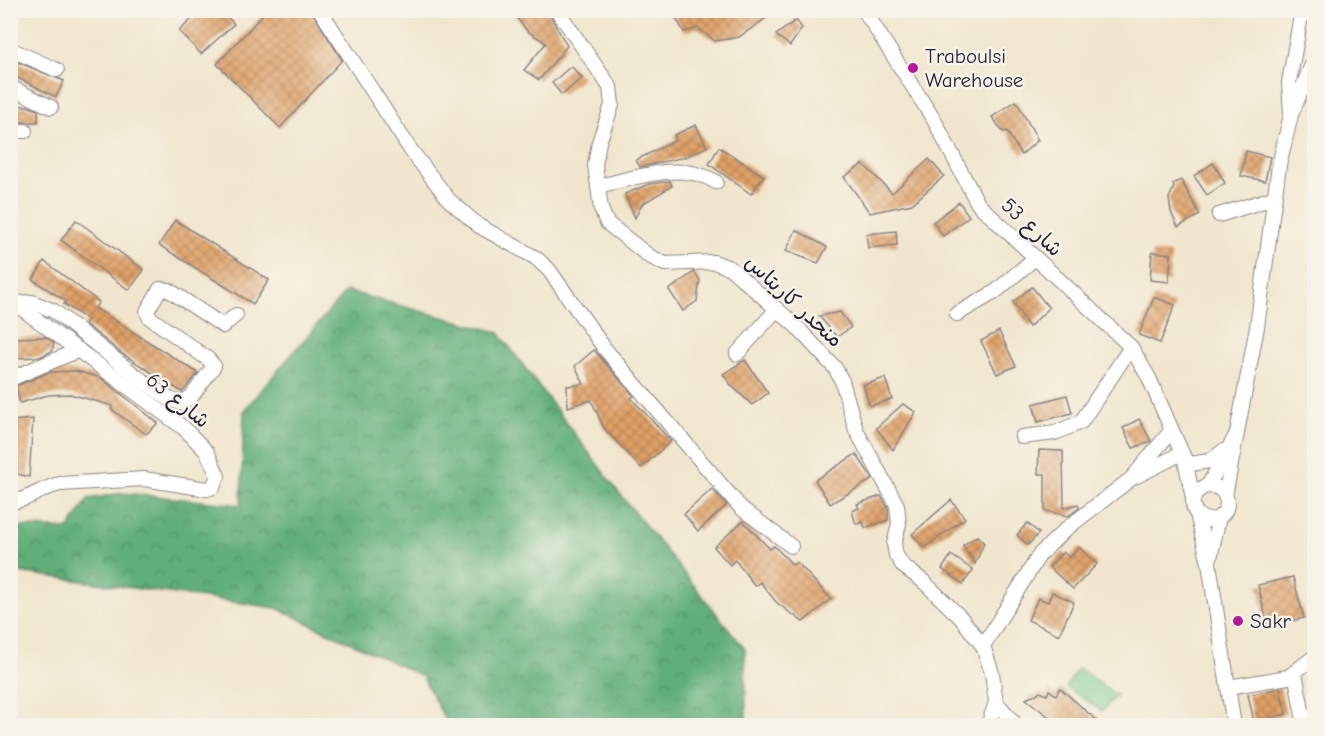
<svg xmlns="http://www.w3.org/2000/svg" width="1325" height="736" font-family="'Comic Neue','Playpen Sans Arabic',sans-serif">
<defs>
<pattern id="forest-crowns" width="20" height="18" patternUnits="userSpaceOnUse" patternTransform="scale(1.5)"><rect width="20" height="18" fill="#60af79"/><path d="M2 6a3 3 0 1 1 6 0M12 15a3 3 0 1 1 6 0" fill="none" stroke="#4f8e64"/></pattern>
<pattern id="building-cross-hatch" width="8" height="8" patternUnits="userSpaceOnUse" patternTransform="scale(1.5)"><rect width="8" height="8" fill="#e0a065"/><path d="M0 0l8 8M0 8l8-8" fill="none" stroke="#b58254"/></pattern>
</defs>
<rect width="100%" height="100%" fill="#f7f3e8"/>
<filter id="ink" filterUnits="userSpaceOnUse"><feTurbulence type="fractalNoise" baseFrequency=".0167" numOctaves="2"/><feDisplacementMap in="SourceGraphic" scale="12" xChannelSelector="R" yChannelSelector="G"/><feConvolveMatrix kernelMatrix="1 2 1 2 8 2 1 2 1" color-interpolation-filters="sRGB"/></filter>
<filter id="wash" filterUnits="userSpaceOnUse"><feTurbulence type="fractalNoise" baseFrequency=".008" numOctaves="4" result="noise"/><feDisplacementMap in="SourceGraphic" scale="24" xChannelSelector="R" yChannelSelector="G"/><feGaussianBlur stdDeviation="1.35" result="paint"/><feColorMatrix in="noise" values="0 0 0 0 0 0 0 0 0 0 0 0 0 0 0 0 0 1.4 0 .05"/><feComposite in="paint" operator="in"/></filter>
<g filter="url(#wash)">
<rect width="100%" height="100%" fill="#f1e6cd"/>
<polygon fill="url(#forest-crowns)" stroke="#41685a" stroke-width="1.5" points="346,291 498,332 616,489 745,649 746,725 448,725 422,676 276,608 11,571 11,526 69,529 88,499 123,493 241,505 244,410"/>
<polygon fill="#76cb8e" stroke="#4c7664" stroke-width="1.5" points="1078,668 1117,695 1102,711 1066,687"/>
<g id="blocks">
<g fill="url(#building-cross-hatch)">
<polygon points="202,10 221,10 234,24 201,54 179,31"/>
<polygon points="267,10 311,10 342,60 280,128 217,64"/>
<polygon points="511,10 547,10 567,46 539,80 524,70 546,43 527,31"/>
<polygon points="671,10 691,10 692,16 708,10 778,10 739,37 715,41 698,28 684,32"/>
<polygon points="796,20 802,28 790,46 776,35"/>
<polygon points="10,59 64,81 56,97 10,74"/>
<polygon points="571,66 582,78 562,95 552,83"/>
<polygon points="1016,101 1038,140 1021,155 1007,131 1003,132 992,117"/>
<polygon points="10,105 27,106 38,110 38,122 10,122"/>
<polygon points="696,125 707,147 685,157 640,167 636,160 676,140 674,135"/>
<polygon points="719,147 764,176 751,194 709,164"/>
<polygon points="1246,151 1270,157 1265,181 1241,176"/>
<polygon points="929,159 944,176 912,204 870,213 844,177 863,164 892,193"/>
<polygon points="1213,163 1225,183 1207,195 1194,176"/>
<polygon points="1181,180 1200,215 1178,227 1171,212 1169,198 1174,187 1173,184"/>
<polygon points="670,181 672,186 642,204 635,218 625,194 649,184"/>
<polygon points="959,202 969,216 943,236 933,222"/>
<polygon points="76,220 144,270 129,290 61,240"/>
<polygon points="175,220 269,280 253,304 159,245"/>
<polygon points="796,230 827,247 818,263 786,251"/>
<polygon points="896,231 897,245 868,248 866,234"/>
<polygon points="1152,252 1171,254 1169,282 1150,280"/>
<polygon points="44,261 99,302 95,308 198,373 184,390 182,392 124,355 85,324 88,320 64,304 66,301 33,280"/>
<polygon points="694,272 700,280 697,301 683,311 669,290"/>
<polygon points="1032,287 1049,308 1029,327 1013,302"/>
<polygon points="1154,297 1175,305 1160,343 1139,335"/>
<polygon points="840,312 851,327 837,337 819,316"/>
<polygon points="999,331 1016,366 997,374 981,341"/>
<polygon points="46,337 54,343 52,351 40,357 17,358 15,338"/>
<polygon points="594,350 634,396 631,398 671,441 641,468 604,428 591,400 568,407 567,386 584,384 575,366"/>
<polygon points="745,360 768,393 752,405 731,385 723,374"/>
<polygon points="76,371 101,378 158,423 146,434 111,409 113,406 70,394 48,395 20,403 16,386 50,372"/>
<polygon points="885,378 892,399 870,406 863,385"/>
<polygon points="1067,395 1072,413 1038,422 1033,404"/>
<polygon points="903,404 916,412 893,450 876,428"/>
<polygon points="33,419 29,477 10,472 10,421"/>
<polygon points="1139,419 1151,441 1133,448 1123,428"/>
<polygon points="1039,450 1063,451 1064,508 1078,504 1079,508 1068,516 1045,511 1045,474 1038,474"/>
<polygon points="856,454 873,479 830,504 815,480"/>
<polygon points="712,489 727,505 698,531 684,514"/>
<polygon points="881,496 888,508 888,520 865,528 863,522 856,524 852,511 859,508 857,504"/>
<polygon points="951,500 965,518 924,548 912,534"/>
<polygon points="743,521 770,549 774,546 793,565 797,562 831,599 803,622 777,603 760,582 755,586 735,560 730,565 714,547"/>
<polygon points="1027,523 1039,533 1028,545 1017,535"/>
<polygon points="977,536 984,543 975,564 963,545"/>
<polygon points="1079,547 1097,564 1073,589 1049,567 1063,552 1070,558"/>
<polygon points="951,555 973,570 963,584 942,569"/>
<polygon points="1293,577 1304,618 1268,627 1258,585"/>
<polygon points="1052,592 1074,602 1059,635 1028,620 1038,598 1048,602"/>
<polygon points="1060,688 1103,726 1061,726 1026,699 1040,692 1047,695 1049,690 1056,695"/>
<polygon points="1280,688 1286,714 1254,722 1248,695"/>
</g>
</g>
</g>
<g filter="url(#ink)">
<use href="#blocks" fill-opacity="0" stroke="#8a8484" stroke-width="1.5"/>
<g fill="none" stroke-linecap="round" stroke-linejoin="round">
<defs>
<g id="minor">
<polyline points="320,10 410,149 449,200 479,226 536,258 549,270 605,349 741,508 791,546"/>
<polyline points="557,10 610,87 612,105 599,142 595,165 601,209 607,223 649,256 665,264 714,262 730,268 796,326 835,368 842,381 856,430 897,505 899,524 894,544 896,555 903,566 923,581 961,618 983,646 992,673 996,702 988,726"/>
<polyline points="864,10 934,120 978,204 1131,347 1149,378 1185,460 1193,498"/>
<polyline points="10,49 57,70"/>
<polyline points="10,87 51,107"/>
<polyline points="1291,113 1289,82 1302,10"/>
<polyline points="10,131 25,131"/>
<path d="M 598,186 C 636,178 681,160 716,182"/>
<polyline points="1219,215 1273,198"/>
<path d="M 10,300 L 185,429 L 207,452 L 218,476 L 213,487 L 207,489 L 144,479 L 60,484 C 42,487 29,501 10,502"/>
<polyline points="15,303 32,302 54,311 136,376 169,399 181,403 191,397 214,366 208,359 149,317 147,311 160,289 169,290 223,326 236,315"/>
<polyline points="957,314 995,292 1035,258"/>
<polyline points="737,354 777,309"/>
<polyline points="10,379 79,350"/>
<polyline points="1022,437 1055,433 1081,422 1131,347"/>
<polyline points="1190,464 1210,461 1223,451"/>
<polyline points="1137,476 1182,453"/>
<polyline points="1208,486 1236,435"/>
<circle cx="1210" cy="503" r="17"/>
<polyline points="1225,496 1257,327 1279,165 1291,115 1314,60"/>
<polyline points="1197,514 1209,563 1234,726"/>
<polyline points="1210,558 1219,517"/>
<polyline points="983,646 1040,554 1066,529 1132,478 1171,431"/>
<polyline points="1295,673 1305,726"/>
<polyline points="1228,687 1288,677 1314,657"/>
<polyline points="996,702 1017,726"/>
</g>
</defs>
<use href="#minor" stroke="#8a8484" stroke-width="16"/>
<use href="#minor" stroke="#fff" stroke-width="14"/>
</g>
</g>
<g fill="#b5179e" stroke="#f7f3e8" stroke-width="2">
<circle cx="913" cy="68" r="6"/>
<circle cx="1238" cy="621" r="6"/>
</g>
<g text-anchor="middle" dominant-baseline="central" stroke-width="5" stroke-linejoin="round" paint-order="stroke">
<g font-size="21" fill="#22223b" stroke="#f7f3e8" text-anchor="start">
<text x="925" y="56">Traboulsi<tspan x="925" dy="24">Warehouse</tspan></text>
<text x="1250" y="621">Sakr</text>
</g>
<g font-size="21" fill="#22223b" stroke="#f7f3e8">
<text transform="translate(1032 227) rotate(43)">شارع 53</text>
<text transform="translate(794 301) rotate(43)">منحدر كاريتاس</text>
<text transform="translate(178 400) rotate(39)">شارع 63</text>
</g>
</g>
<rect width="1325" height="736" fill="none" stroke="#f7f3e8" stroke-width="36"/>
</svg>
